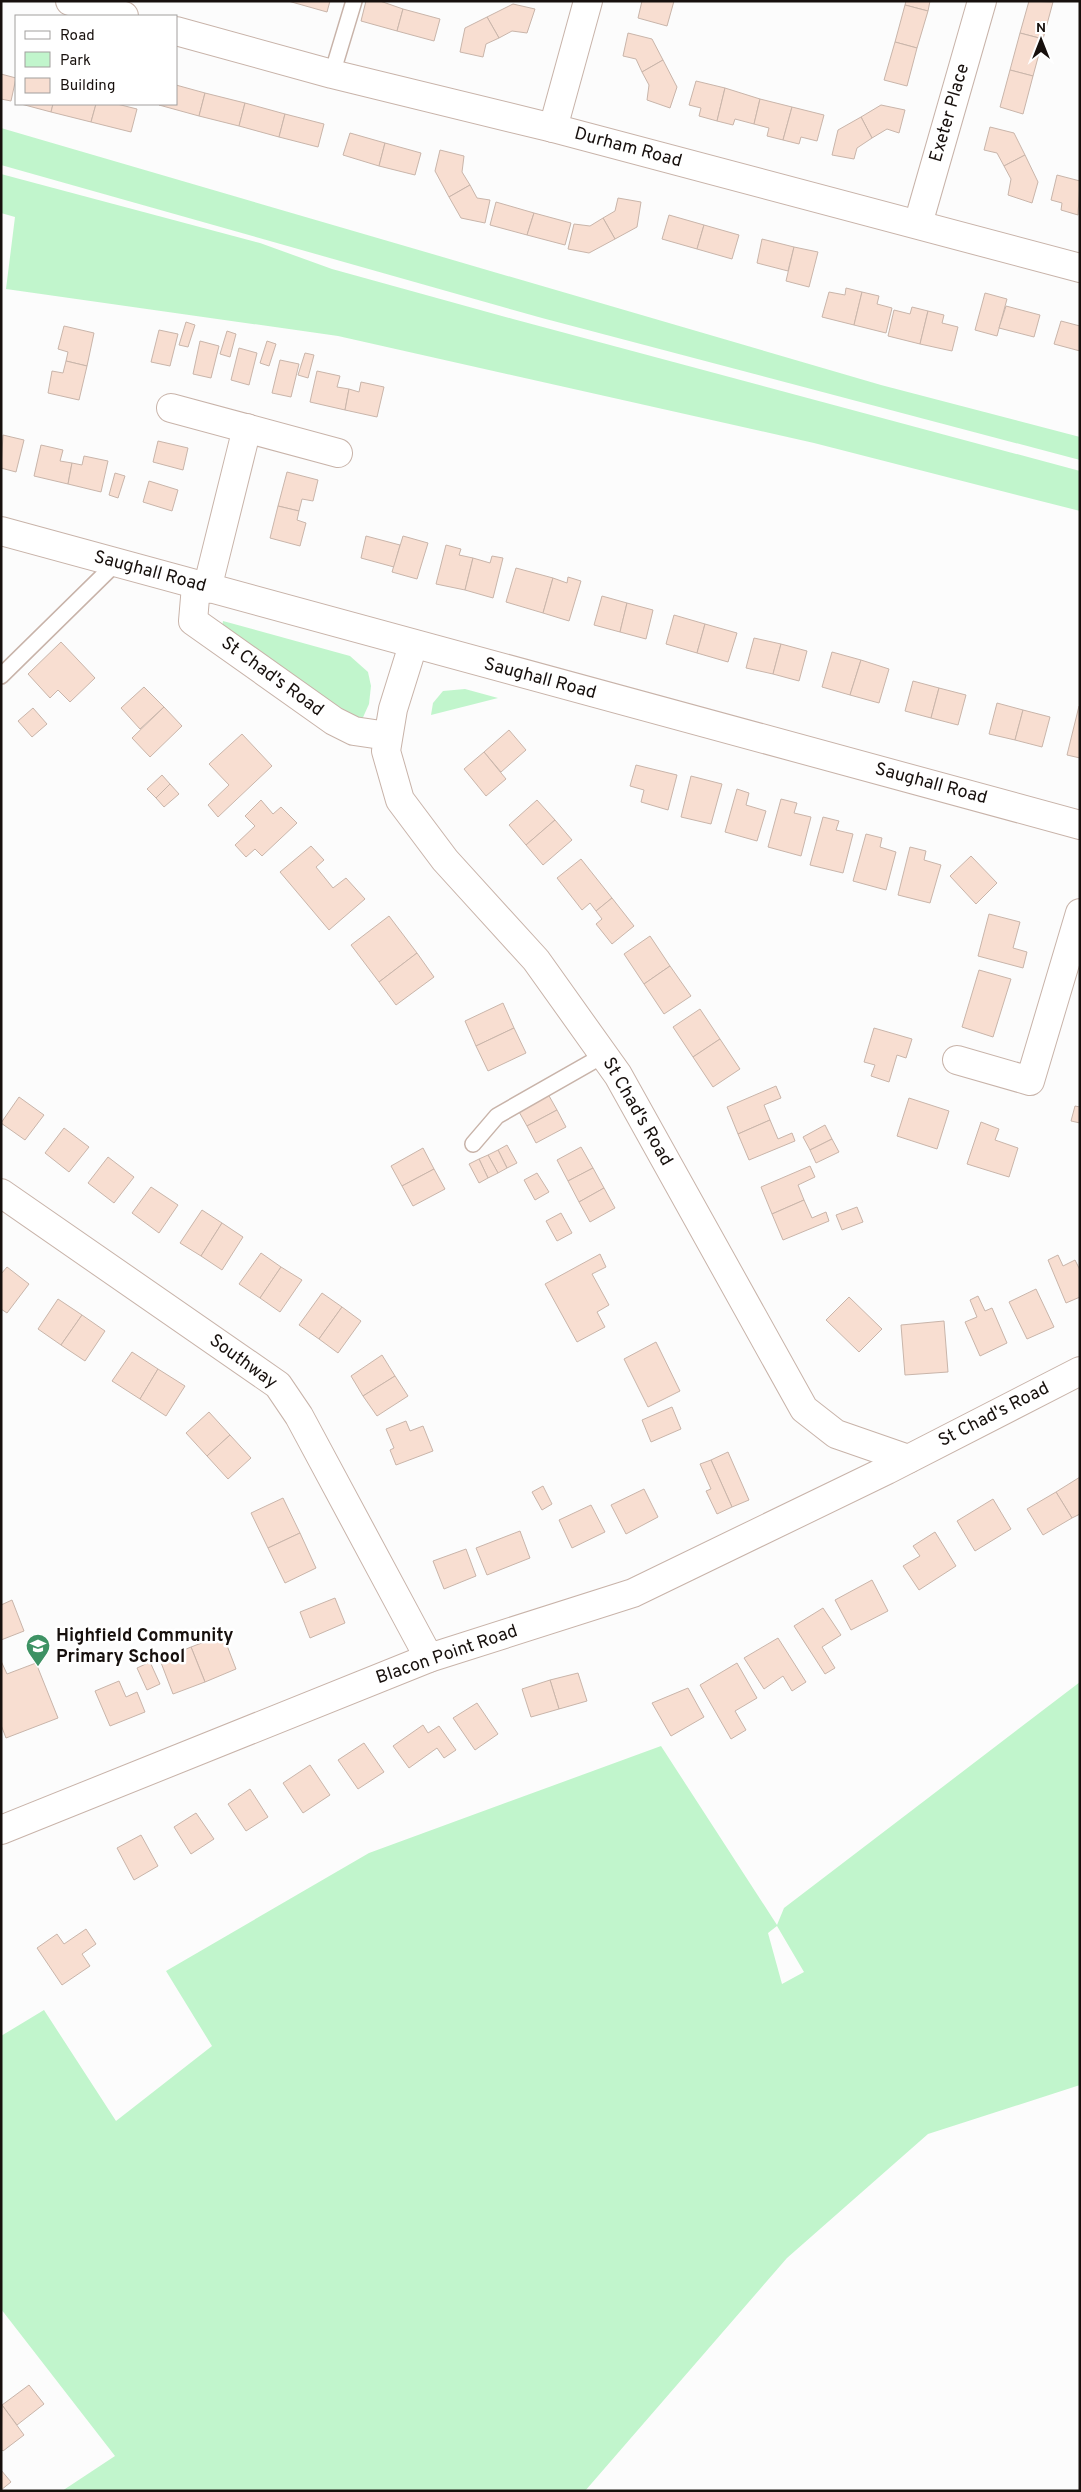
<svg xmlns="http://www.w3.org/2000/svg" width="1081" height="2492" font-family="Overpass,sans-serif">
<rect width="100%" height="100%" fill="#fcfcfc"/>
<g fill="#c1f5cc" fill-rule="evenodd">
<polygon points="1,128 881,385 1080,437 1080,460 542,318 1,165"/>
<polygon points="1,174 260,243 332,269 513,319 1080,471 1080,511 814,443 338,336 6,289 15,217 1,213"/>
<polygon points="223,621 350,656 368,672 371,686 369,704 360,724 222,627"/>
<polygon points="465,689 498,698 431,715 433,703 443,691"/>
<path d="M 1080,1682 L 1080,2085 L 928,2134 L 787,2258 L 585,2491 L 62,2491 L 115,2456 L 1,2309 L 1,2036 L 44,2010 L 116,2121 L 212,2046 L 166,1971 L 369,1853 L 661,1746 L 777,1925 L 784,1908 ZM 777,1926 L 804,1972 L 782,1984 L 768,1933 Z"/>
</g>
<g fill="#f8ded1" stroke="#c9b5aa">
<polygon points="288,1 330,1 327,12"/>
<polygon points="366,1 380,1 403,9 397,31 361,21"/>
<polygon points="642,1 674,1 667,26 638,18"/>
<polygon points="906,1 930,1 928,11 905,5"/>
<polygon points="1029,1 1053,2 1043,39 1020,33"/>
<polygon points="513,4 535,9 527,33 512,31 499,38 487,17"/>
<polygon points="905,5 928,11 917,48 895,42"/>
<polygon points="403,9 440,19 434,41 397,31"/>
<polygon points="487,17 499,38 486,44 483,57 460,52 465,28"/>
<polygon points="628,33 652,39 663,60 642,72 636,59 623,56"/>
<polygon points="1020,33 1043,39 1033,76 1010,70"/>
<polygon points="895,42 917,48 907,86 884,80"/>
<polygon points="663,60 677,87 670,108 647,100 649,85 642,72"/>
<polygon points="1010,70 1033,76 1023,114 1000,107"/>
<polygon points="1,74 16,78 11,101 1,99"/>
<polygon points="696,81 725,88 717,121 699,116 701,108 689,105"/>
<polygon points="176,85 205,93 199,116 159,105 176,104"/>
<polygon points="725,88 760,99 754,124 735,119 733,125 717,121"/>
<polygon points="205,93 245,103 239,126 199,116"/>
<polygon points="760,99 792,107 783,140 767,136 769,128 754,124"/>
<polygon points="245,103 285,114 279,137 239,126"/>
<polygon points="21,104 53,104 51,112"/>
<polygon points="53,104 96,104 91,122 51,112"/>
<polygon points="96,104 117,104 137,109 131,132 91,122"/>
<polygon points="881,105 905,110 899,133 887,129 872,138 861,117"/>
<polygon points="792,107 824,115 817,141 801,137 799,144 783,140"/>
<polygon points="285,114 324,124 318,147 279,137"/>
<polygon points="861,117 872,138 857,148 854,159 832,155 838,130"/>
<polygon points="990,127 1014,133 1025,155 1004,166 997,153 984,150"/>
<polygon points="350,133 385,143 379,166 343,155"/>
<polygon points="385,143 421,153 415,175 379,166"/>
<polygon points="440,150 464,156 462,172 470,185 449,197 435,171"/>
<polygon points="1025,155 1038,182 1032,203 1008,195 1011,179 1004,166"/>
<polygon points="1057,175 1080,181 1078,215 1061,210 1062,203 1051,200"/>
<polygon points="470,185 477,198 490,200 485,223 461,218 449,197"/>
<polygon points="618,198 641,202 637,227 615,239 603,218 615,211"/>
<polygon points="496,202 534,213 527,235 490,225"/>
<polygon points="534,213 571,223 565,245 527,235"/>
<polygon points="669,215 704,225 697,249 662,239"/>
<polygon points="603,218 615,239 589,253 568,249 574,224 590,226"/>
<polygon points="704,225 739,235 732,259 697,249"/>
<polygon points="762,239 794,247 788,271 757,263"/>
<polygon points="794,247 818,252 809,287 786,281"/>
<polygon points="846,288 862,292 854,325 822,317 829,292 845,295"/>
<polygon points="862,292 879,296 877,304 892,308 886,333 854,325"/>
<polygon points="985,293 1007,299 997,336 975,330"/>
<polygon points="1006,306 1040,315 1034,337 999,328"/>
<polygon points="912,307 928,311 920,344 888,336 894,310 910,314"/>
<polygon points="928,311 944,315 942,323 958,327 952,351 920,344"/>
<polygon points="1061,321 1080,326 1080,351 1054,344"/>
<polygon points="186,322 195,325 188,347 179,345"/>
<polygon points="64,326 94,333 87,366 66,361 68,352 58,349"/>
<polygon points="159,330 178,334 170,366 151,362"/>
<polygon points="227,331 236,334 230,357 220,354"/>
<polygon points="200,341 219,346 211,378 193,374"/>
<polygon points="267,341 276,344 269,366 260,363"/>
<polygon points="239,348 257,353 249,385 231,380"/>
<polygon points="305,353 314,355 308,378 298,375"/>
<polygon points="280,360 299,364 291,397 272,393"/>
<polygon points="66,361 87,366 79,400 48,393 52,371 63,373"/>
<polygon points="317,371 340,376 337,387 349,389 345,410 310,402"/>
<polygon points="361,382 384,387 377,417 345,410 349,389 359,392"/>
<polygon points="3,435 24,440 16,472 1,468"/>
<polygon points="158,441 188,448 183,470 153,462"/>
<polygon points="41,445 63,450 60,461 72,463 68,484 34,476"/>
<polygon points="84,456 108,461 101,492 68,484 72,463 82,465"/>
<polygon points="287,472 318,480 313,501 302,499 299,511 278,506"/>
<polygon points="115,473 125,476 118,498 109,495"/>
<polygon points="149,481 178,490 172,511 143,502"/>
<polygon points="278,506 299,511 297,520 306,523 300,546 270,538"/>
<polygon points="366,536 400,545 394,567 361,558"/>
<polygon points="403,536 428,543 417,579 392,572"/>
<polygon points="446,545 461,549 459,555 473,558 465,590 436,584"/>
<polygon points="492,556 503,558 493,598 465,590 473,558 490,563"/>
<polygon points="516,568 553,578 543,613 506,602"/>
<polygon points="568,577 581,581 569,621 543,613 553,578 567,583"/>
<polygon points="602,596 627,603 620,632 594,625"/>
<polygon points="627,603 653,610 646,639 620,632"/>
<polygon points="674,615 705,624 697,653 666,644"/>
<polygon points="705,624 737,633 728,662 697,653"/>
<polygon points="754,638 781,644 773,674 746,668"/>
<polygon points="61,642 95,678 70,702 58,690 50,698 28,674"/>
<polygon points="781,644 807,651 799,681 773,674"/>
<polygon points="832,652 861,660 850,695 822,687"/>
<polygon points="861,660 889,669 879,703 850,695"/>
<polygon points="913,681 939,688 931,718 905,711"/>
<polygon points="144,687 164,707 140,729 121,708"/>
<polygon points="939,688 966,695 958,725 931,718"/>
<polygon points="997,703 1023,710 1015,740 989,734"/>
<polygon points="1079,706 1080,706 1080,758 1067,755"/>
<polygon points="164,707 182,726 150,757 132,738"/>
<polygon points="33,708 47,724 32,737 18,721"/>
<polygon points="1023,710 1050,717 1042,747 1015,740"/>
<polygon points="509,730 526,750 501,772 484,752"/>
<polygon points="242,734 272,766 218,817 208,805 229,785 209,764"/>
<polygon points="484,752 506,779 486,796 464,769"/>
<polygon points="636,765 677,775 668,810 641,802 644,790 630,786"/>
<polygon points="162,775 170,784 156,798 147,789"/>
<polygon points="691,776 722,784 711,824 681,817"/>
<polygon points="170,784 179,794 164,807 156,798"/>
<polygon points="737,789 749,793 746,805 766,811 757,841 725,832"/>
<polygon points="781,799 797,803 794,813 811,817 801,856 768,847"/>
<polygon points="261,800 273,814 281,807 297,823 262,856 255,849 246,857 235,845 255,826 245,816"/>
<polygon points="537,800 555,820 526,845 509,825"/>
<polygon points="823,817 839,821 836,830 853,834 843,873 810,865"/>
<polygon points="555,820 572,840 543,865 526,845"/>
<polygon points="866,834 882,838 880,847 896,852 886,890 853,881"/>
<polygon points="311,846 324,860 316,867 333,888 346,878 365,899 329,930 280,872"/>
<polygon points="910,847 926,851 924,860 941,865 930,903 898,895"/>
<polygon points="971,856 997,883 976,904 950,876"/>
<polygon points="581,859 612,898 596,911 590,903 582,910 557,878"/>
<polygon points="612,898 634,926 612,944 596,924 602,919 596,911"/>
<polygon points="989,914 1020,922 1013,948 1027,952 1023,968 978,956"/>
<polygon points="389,916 417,953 379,982 351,945"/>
<polygon points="650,936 670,966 644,984 624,954"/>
<polygon points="417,953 434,977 396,1005 379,982"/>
<polygon points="670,966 691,996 664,1014 644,984"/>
<polygon points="979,970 1011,979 993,1037 962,1027"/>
<polygon points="503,1003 514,1028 476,1046 465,1021"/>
<polygon points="700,1009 720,1039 693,1057 673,1027"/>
<polygon points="514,1028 526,1053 488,1071 476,1046"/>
<polygon points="874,1028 912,1039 906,1058 897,1055 889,1082 871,1076 875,1065 864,1062"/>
<polygon points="720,1039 740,1069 713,1087 693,1057"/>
<polygon points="776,1086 781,1098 764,1105 770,1120 738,1134 727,1107"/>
<polygon points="548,1094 557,1110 527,1126 518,1110"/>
<polygon points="19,1097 44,1115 25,1140 1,1123"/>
<polygon points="909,1098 949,1111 937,1149 897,1136"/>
<polygon points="1075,1106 1080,1107 1080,1123 1071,1121"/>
<polygon points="557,1110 566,1127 536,1143 527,1126"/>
<polygon points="770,1120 778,1139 792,1133 795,1141 749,1160 738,1134"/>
<polygon points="981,1122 999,1129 995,1140 1018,1148 1009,1177 967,1164"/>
<polygon points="825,1125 832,1139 810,1150 803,1137"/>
<polygon points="64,1128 89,1147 69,1172 45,1153"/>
<polygon points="832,1139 839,1152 816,1163 810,1150"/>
<polygon points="507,1145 517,1163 507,1168 498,1150"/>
<polygon points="581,1147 593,1168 568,1181 557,1160"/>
<polygon points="423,1148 434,1169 402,1186 391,1166"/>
<polygon points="498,1150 507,1168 498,1173 488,1155"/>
<polygon points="488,1155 498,1173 488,1178 479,1159"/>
<polygon points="108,1157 134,1177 114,1203 88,1183"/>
<polygon points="479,1159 488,1178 479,1183 469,1164"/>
<polygon points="810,1166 815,1177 798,1185 804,1200 772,1214 761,1187"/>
<polygon points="593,1168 604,1188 579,1202 568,1181"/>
<polygon points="434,1169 445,1189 413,1206 402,1186"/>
<polygon points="537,1173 549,1192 535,1200 524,1180"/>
<polygon points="151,1187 178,1205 159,1233 132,1213"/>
<polygon points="604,1188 615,1208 590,1222 579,1202"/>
<polygon points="804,1200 812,1218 826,1212 829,1221 783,1240 772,1214"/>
<polygon points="857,1207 863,1222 842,1230 836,1215"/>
<polygon points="202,1210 222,1223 201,1256 180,1243"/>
<polygon points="561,1213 572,1233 557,1241 546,1221"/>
<polygon points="222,1223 243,1237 222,1270 201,1256"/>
<polygon points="261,1253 281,1267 260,1298 239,1284"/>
<polygon points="600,1254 606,1267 592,1274 609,1305 597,1312 605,1327 577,1342 545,1284"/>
<polygon points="1058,1255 1063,1266 1075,1260 1080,1270 1080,1297 1066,1303 1048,1260"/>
<polygon points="7,1267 29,1284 7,1313 1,1309 1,1274"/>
<polygon points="281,1267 302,1280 280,1312 260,1298"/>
<polygon points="1036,1289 1054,1327 1027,1339 1009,1302"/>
<polygon points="322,1293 342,1307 319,1339 299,1325"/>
<polygon points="978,1296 985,1311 992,1308 1007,1343 980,1356 965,1322 977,1317 970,1300"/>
<polygon points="849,1297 882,1329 859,1352 826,1320"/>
<polygon points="58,1299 82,1315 61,1345 38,1329"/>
<polygon points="342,1307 361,1321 338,1353 319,1339"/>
<polygon points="82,1315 105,1331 85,1361 61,1345"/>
<polygon points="944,1321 948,1372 905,1375 901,1325"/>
<polygon points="656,1342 680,1391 648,1407 624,1359"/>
<polygon points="132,1352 158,1369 140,1399 112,1381"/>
<polygon points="382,1355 395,1376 363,1396 351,1376"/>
<polygon points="158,1369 185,1386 166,1416 140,1399"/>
<polygon points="395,1376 408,1396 377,1416 363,1396"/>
<polygon points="672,1407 681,1429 651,1442 642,1420"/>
<polygon points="209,1412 230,1435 207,1456 186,1433"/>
<polygon points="406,1421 410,1431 423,1426 433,1451 396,1465 390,1450 394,1448 386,1429"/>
<polygon points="230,1435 251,1458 228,1479 207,1456"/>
<polygon points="728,1452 749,1500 732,1507 711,1460"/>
<polygon points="711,1460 732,1507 717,1514 706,1491 711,1489 700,1464"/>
<polygon points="1080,1477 1080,1514 1072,1518 1056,1492"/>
<polygon points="543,1486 552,1504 542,1510 532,1492"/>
<polygon points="644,1489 658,1517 626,1534 611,1505"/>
<polygon points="1056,1492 1072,1518 1043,1535 1027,1509"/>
<polygon points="283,1498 300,1533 268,1548 251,1513"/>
<polygon points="993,1499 1011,1529 975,1551 957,1521"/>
<polygon points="591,1505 605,1532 572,1548 559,1520"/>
<polygon points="520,1531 530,1558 487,1575 476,1548"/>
<polygon points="935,1532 956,1566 919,1590 903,1566 920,1556 913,1546"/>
<polygon points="300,1533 316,1568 285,1583 268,1548"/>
<polygon points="466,1549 476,1576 444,1589 433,1561"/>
<polygon points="872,1580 888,1611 851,1630 835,1600"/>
<polygon points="335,1598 345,1623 310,1638 300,1612"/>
<polygon points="12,1600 24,1631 1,1640 1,1605"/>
<polygon points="823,1608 841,1635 822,1647 835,1668 825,1674 794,1626"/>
<polygon points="223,1635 236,1669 205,1682 191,1647"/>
<polygon points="778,1638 806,1682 792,1691 783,1676 764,1689 744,1658"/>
<polygon points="191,1647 205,1682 173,1694 160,1660"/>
<polygon points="1,1661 7,1674 36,1663 58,1718 6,1738 1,1725"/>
<polygon points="150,1662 160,1684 147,1690 137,1668"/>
<polygon points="737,1663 757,1698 735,1711 746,1730 731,1739 700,1685"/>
<polygon points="578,1673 587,1701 559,1709 550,1680"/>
<polygon points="550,1680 559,1709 531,1717 522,1689"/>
<polygon points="119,1681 126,1697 137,1692 145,1712 110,1726 95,1691"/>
<polygon points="688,1688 704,1717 671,1736 652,1703"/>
<polygon points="477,1703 498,1734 475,1750 453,1718"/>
<polygon points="423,1725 428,1733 439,1726 456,1750 444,1758 437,1748 409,1768 393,1746"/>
<polygon points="364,1743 384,1772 358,1789 338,1760"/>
<polygon points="310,1765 330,1795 303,1813 283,1783"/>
<polygon points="250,1789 268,1817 246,1831 228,1804"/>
<polygon points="196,1813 214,1839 191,1854 174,1827"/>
<polygon points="141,1835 158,1866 134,1880 117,1848"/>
<polygon points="86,1929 96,1944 82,1954 90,1966 62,1985 37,1948 57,1934 64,1944"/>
<polygon points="29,2385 44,2404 17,2425 2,2405"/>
<polygon points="2,2405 24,2435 3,2451 1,2449"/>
<polygon points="1,2470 11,2482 1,2490"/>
</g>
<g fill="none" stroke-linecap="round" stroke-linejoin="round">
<defs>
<g id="lane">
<polyline points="332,74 354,1"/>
<polyline points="1,676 116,563"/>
<polyline points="473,1144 497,1116 604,1055"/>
</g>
<g id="street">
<polyline points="70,1 124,16"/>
<polyline points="176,31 332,74 553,128 1080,268"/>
<polyline points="553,128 588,1"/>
<polyline points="918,224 982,1"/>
<polyline points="171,408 338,453"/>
<polyline points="196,586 193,621 334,721 354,731 388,736"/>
<polyline points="207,589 247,428"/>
<polyline points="413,645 393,709 386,751 400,800 445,860 536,960 618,1075 804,1409 836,1434 908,1459"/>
<polyline points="957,1060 1030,1081 1080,913"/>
<polyline points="1,1193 278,1385 299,1416 429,1658"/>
</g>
<g id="secondary">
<polyline points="1,531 1080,825"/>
<polyline points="1,1830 429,1658 633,1593 887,1470 1080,1371"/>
</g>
</defs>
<use href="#lane" stroke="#c8b3a9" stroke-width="18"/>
<use href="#street" stroke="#c8b3a9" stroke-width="30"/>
<use href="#secondary" stroke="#c8b3a9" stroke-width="30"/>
<use href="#lane" stroke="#fff" stroke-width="15"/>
<use href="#street" stroke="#fff" stroke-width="28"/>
<use href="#secondary" stroke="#fff" stroke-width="28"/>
</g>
<defs>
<symbol id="school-pin" viewBox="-11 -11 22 30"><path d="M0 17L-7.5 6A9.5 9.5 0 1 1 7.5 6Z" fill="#3e9264" stroke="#fff"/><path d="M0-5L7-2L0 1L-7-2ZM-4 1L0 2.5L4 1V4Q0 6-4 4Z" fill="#fff"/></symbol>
</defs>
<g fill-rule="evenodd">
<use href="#school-pin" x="24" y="1632" width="28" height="38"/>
</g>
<g text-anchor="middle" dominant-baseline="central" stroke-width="5" stroke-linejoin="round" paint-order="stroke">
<g font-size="18" fill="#17100d" stroke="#fff">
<text transform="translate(950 113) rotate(-74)">Exeter Place</text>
<text transform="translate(628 148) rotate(15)">Durham Road</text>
<text transform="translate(150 572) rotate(15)">Saughall Road</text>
<text transform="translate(272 677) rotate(36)">St Chad's Road</text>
<text transform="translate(540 679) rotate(15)">Saughall Road</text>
<text transform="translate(931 784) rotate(15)">Saughall Road</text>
<text transform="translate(637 1112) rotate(60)">St Chad's Road</text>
<text transform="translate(243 1362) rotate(36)">Southway</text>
<text transform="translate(994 1415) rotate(-27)">St Chad's Road</text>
<text transform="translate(447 1655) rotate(-19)">Blacon Point Road</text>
</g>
<g font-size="18" font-weight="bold" fill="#17100d" stroke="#fff" text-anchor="start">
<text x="56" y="1636">Highfield Community<tspan x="56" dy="21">Primary School</tspan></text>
</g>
</g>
<rect width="1081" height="2492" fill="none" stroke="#17100d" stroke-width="5"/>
<rect x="15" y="15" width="162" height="90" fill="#ffffff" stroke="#a29f9e"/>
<rect x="25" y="31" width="25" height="8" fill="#ffffff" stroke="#a29f9e"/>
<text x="60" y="40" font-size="15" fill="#17100d">Road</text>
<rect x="25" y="52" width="25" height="15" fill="#c1f5cc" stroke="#a29f9e"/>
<text x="60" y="65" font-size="15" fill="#17100d">Park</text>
<rect x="25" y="78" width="25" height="15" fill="#f8ded1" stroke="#a29f9e"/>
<text x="60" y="90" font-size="15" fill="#17100d">Building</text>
<g transform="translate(1041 40)" stroke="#ffffff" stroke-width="4" paint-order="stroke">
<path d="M0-4L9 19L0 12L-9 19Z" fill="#17100d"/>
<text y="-8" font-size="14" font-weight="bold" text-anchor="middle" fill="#17100d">N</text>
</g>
</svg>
